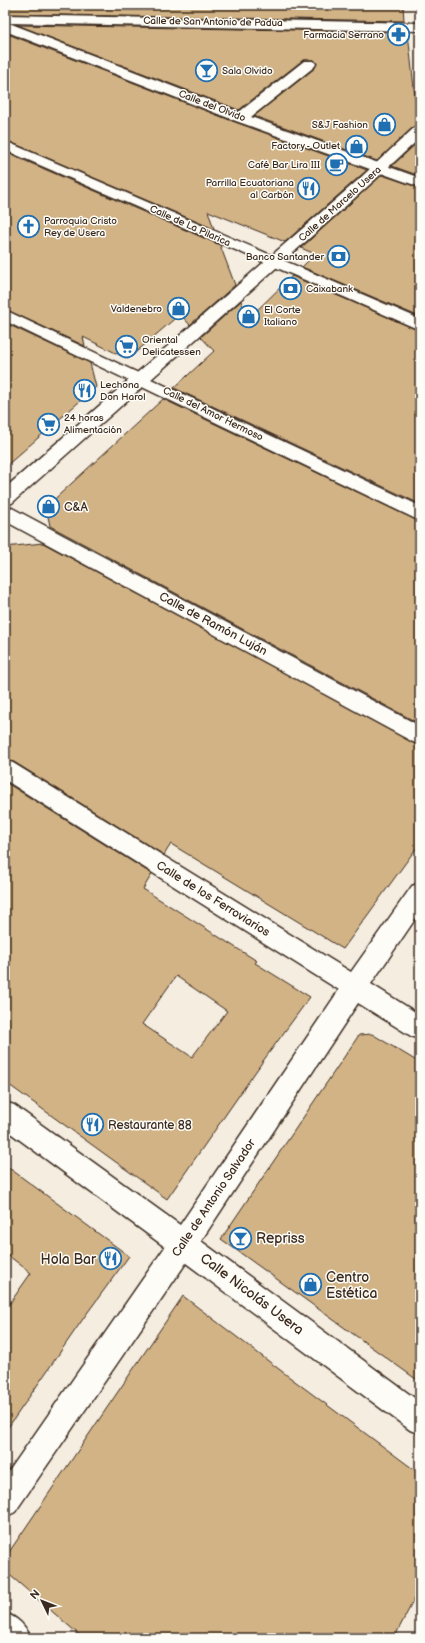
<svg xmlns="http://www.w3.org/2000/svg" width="425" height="1643" font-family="'Balsamiq Sans',sans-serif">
<rect width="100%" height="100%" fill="#f4ede0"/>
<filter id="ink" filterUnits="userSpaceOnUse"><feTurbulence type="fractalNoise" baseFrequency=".025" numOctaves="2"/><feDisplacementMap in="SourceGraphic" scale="8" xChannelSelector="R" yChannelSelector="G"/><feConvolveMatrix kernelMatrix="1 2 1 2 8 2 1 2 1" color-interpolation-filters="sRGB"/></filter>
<g filter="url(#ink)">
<g fill="#d2b386" stroke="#3b2a1e" fill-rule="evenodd">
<polygon points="5,5 403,5 404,21 5,14"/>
<polygon points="17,25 405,32 408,33 418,125 414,126 377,161 254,116 315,68 317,63 314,60 303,60 239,110"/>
<polygon points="5,33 235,122 367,170 285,242 208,211 214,229 5,140"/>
<polygon points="420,140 420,176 392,166"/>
<polygon points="5,152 220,245 235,285 190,325 180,314 128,359 83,337 85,346 5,309"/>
<polygon points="382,175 420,188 420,317 302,267 315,254 301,248"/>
<polygon points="292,276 420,331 420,504 174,388 214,351 201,337 241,301 248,319"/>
<polygon points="5,323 90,363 96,387 5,467"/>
<polygon points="163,399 420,522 420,724 50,526 46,507"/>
<polygon points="43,543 420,746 420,843 343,949 171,844 164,855 14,762 5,759 5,547"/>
<path d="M 5,782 L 152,874 L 143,889 L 257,961 L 255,963 L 310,997 L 263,1061 L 167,1199 L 5,1082 ZM 176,976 L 227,1011 L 192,1057 L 142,1024 Z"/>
<polygon points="372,1034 420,1063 420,1382 221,1239 359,1035"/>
<polygon points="5,1165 129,1256 85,1316 5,1432 5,1310 31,1273 5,1253"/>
<polygon points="183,1296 288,1376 420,1474 420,1588 394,1638 83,1638 5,1571 5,1558"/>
</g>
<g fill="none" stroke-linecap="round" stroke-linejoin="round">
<defs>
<g id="minor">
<polygon points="5,15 420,23 420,31 9,23 239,112 304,61 314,61 316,64 314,67 251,117 420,178 420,187 236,121 5,31"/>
<polygon points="5,141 420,319 420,330 5,150"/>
<polygon points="5,310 420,506 420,521 5,321"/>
<polygon points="5,506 12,508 420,726 420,745 413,742 5,521"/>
<polygon points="5,760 13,763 351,972 412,886 420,883 420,912 371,984 420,1015 420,1039 411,1036 358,1003 201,1241 420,1402 420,1434 410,1430 186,1263 15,1512 5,1517 5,1477 165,1247 5,1129 5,1102 14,1105 180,1225 339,990 5,780"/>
<path d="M 5,1613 C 18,1618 25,1625 31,1638 L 5,1638 Z"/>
</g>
<polygon id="secondary" points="420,126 420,138 367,187 12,503 5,505 5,488 357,181 415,127"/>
</defs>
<use href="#minor" stroke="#3b2a1e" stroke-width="3"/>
<use href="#secondary" stroke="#3b2a1e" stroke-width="3"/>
<use href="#minor" fill="#fdfcf7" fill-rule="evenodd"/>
<use href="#secondary" fill="#fdfcf7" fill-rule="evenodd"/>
</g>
</g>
<defs>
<symbol id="pharmacy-ring" viewBox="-11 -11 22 22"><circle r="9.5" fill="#fdfcf7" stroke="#1f6fb2" stroke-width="1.5"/><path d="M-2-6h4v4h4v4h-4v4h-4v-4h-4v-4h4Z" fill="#1f6fb2"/></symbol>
<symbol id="bar-ring" viewBox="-11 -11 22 22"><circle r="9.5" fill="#fdfcf7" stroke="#1f6fb2" stroke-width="1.5"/><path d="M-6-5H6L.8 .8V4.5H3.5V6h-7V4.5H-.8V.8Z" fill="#1f6fb2"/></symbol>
<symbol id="shop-ring" viewBox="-11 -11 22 22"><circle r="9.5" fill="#fdfcf7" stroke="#1f6fb2" stroke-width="1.5"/><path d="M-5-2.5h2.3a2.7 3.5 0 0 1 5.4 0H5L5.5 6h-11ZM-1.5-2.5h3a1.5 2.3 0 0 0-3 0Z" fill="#1f6fb2"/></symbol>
<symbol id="cafe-ring" viewBox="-11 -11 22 22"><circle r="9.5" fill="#fdfcf7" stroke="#1f6fb2" stroke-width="1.5"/><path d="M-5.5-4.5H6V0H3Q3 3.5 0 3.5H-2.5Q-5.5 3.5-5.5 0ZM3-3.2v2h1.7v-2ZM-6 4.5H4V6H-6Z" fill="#1f6fb2"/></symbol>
<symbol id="restaurant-ring" viewBox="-11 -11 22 22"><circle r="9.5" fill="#fdfcf7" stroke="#1f6fb2" stroke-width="1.5"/><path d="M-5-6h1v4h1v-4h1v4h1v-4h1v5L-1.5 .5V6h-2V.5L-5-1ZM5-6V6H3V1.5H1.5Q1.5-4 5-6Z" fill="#1f6fb2"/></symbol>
<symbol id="church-ring" viewBox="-11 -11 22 22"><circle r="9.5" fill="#fdfcf7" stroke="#1f6fb2" stroke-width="1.5"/><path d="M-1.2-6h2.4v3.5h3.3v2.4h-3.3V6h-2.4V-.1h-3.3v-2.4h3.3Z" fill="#1f6fb2"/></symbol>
<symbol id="bank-ring" viewBox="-11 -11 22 22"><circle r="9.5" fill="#fdfcf7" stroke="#1f6fb2" stroke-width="1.5"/><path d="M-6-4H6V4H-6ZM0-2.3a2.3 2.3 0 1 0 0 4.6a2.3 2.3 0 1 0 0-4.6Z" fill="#1f6fb2"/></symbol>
<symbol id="supermarket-ring" viewBox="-11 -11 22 22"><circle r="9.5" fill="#fdfcf7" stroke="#1f6fb2" stroke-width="1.5"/><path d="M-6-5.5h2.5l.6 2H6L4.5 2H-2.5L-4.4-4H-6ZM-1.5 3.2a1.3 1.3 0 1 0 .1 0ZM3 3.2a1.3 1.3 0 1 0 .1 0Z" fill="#1f6fb2"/></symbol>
</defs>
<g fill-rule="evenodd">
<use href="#pharmacy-ring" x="386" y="22" width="25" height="25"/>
<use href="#bar-ring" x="194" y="58" width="25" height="25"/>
<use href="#shop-ring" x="372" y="112" width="25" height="25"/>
<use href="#shop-ring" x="344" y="134" width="25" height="25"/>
<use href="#cafe-ring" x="324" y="152" width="25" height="25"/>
<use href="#restaurant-ring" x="296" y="176" width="25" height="25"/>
<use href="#church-ring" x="16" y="214" width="25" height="25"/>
<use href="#bank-ring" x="326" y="244" width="25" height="25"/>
<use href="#bank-ring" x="278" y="276" width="25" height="25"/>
<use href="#shop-ring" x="166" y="296" width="25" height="25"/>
<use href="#shop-ring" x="236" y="304" width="25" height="25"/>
<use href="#supermarket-ring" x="114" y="334" width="25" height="25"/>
<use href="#restaurant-ring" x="72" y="378" width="25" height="25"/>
<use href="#supermarket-ring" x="36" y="412" width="25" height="25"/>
<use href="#shop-ring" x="36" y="494" width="25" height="25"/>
<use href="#restaurant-ring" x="80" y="1112" width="25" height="25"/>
<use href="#bar-ring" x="228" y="1226" width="25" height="25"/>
<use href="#restaurant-ring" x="98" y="1246" width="25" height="25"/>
<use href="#shop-ring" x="298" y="1272" width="25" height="25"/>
</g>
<g text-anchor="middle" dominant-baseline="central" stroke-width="3" stroke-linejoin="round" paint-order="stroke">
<g font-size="10" fill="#3b2a1e" stroke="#fdfcf7">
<text transform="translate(213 22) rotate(1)">Calle de San Antonio de Padua</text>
<text transform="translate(212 106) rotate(21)">Calle del Olvido</text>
<text transform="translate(340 204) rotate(-42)">Calle de Marcelo Usera</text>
<text transform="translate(190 226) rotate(24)">Calle de La Pilarica</text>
<text transform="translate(213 414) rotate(26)">Calle del Amor Hermoso</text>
</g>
<g font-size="10" fill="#3b2a1e" stroke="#fdfcf7" text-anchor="end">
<text x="384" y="35">Farmacia Serrano</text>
<text x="222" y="71" text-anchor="start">Sala Olvido</text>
<text x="368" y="125">S&amp;J Fashion</text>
<text x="340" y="146">Factory - Outlet</text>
<text x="320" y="165">Café Bar Lira III</text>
<text x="294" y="183">Parrilla Ecuatoriana<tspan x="294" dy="12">al Carbón</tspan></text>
<text x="44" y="221" text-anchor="start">Parroquia Cristo<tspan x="44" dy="12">Rey de Usera</tspan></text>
<text x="324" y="257">Banco Santander</text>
<text x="306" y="289" text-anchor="start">Caixabank</text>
<text x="162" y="309">Valdenebro</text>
<text x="264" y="310" text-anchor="start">El Corte<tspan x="264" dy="12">Italiano</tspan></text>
<text x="142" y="340" text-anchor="start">Oriental<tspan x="142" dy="12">Delicatessen</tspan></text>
<text x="100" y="385" text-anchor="start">Lechona<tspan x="100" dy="12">Don Harol</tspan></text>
<text x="64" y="418" text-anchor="start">24 horas<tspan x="64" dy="12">Alimentación</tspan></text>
</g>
<g font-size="12" fill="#3b2a1e" stroke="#fdfcf7" text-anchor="start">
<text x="64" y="507">C&amp;A</text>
<text x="108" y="1125">Restaurante 88</text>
</g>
<g font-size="12" fill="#3b2a1e" stroke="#fdfcf7">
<text transform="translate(213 624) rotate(28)">Calle de Ramón Luján</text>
<text transform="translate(213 899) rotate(32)">Calle de los Ferroviarios</text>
<text transform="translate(214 1198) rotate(-56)">Calle de Antonio Salvador</text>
</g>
<g font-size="14" fill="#3b2a1e" stroke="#fdfcf7" text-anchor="start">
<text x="256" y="1238">Repriss</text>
<text x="96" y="1259" text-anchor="end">Hola Bar</text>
<text x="326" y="1277">Centro<tspan x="326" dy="16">Estética</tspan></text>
</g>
<g font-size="14" fill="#3b2a1e" stroke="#fdfcf7">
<text transform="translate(252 1294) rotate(37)">Calle Nicolás Usera</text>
</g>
</g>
<rect width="425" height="1643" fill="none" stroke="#fdfcf7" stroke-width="20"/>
<rect x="10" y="10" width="405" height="1623" fill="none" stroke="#3b2a1e" stroke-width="1.5" filter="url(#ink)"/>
<g transform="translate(42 1601) rotate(313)" stroke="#fdfcf7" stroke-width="3" paint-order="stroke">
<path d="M0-3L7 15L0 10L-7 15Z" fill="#3b2a1e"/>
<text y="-6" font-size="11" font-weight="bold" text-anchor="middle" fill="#3b2a1e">N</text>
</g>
</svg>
